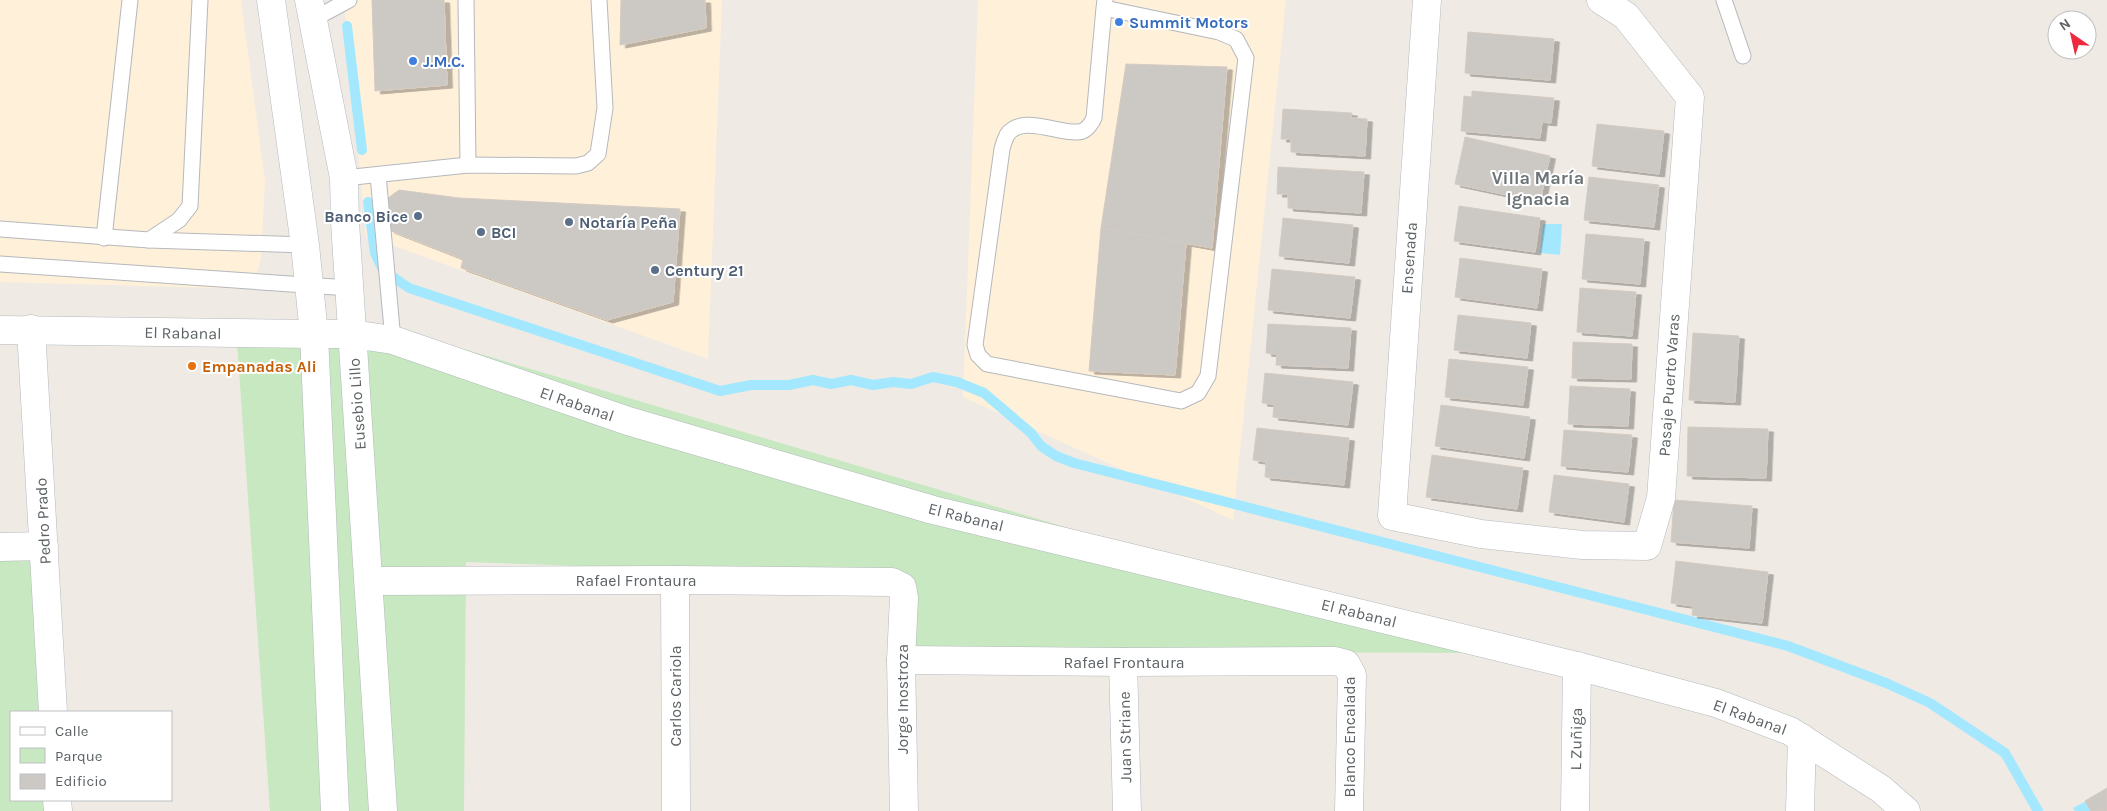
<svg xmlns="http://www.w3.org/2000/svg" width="2107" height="811" font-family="Karla,sans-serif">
<defs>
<filter id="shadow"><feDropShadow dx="5.5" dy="3" stdDeviation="0" flood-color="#0004"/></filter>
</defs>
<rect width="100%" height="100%" fill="#efebe4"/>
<g fill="#fff0d9">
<polygon points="0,0 241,0 265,181 261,260 251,289 0,282"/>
<polygon points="344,0 722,0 708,359 366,236"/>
<polygon points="978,0 1286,0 1233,520 963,397"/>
</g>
<g fill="#c7e8c0">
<polygon points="382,325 1491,653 909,651 907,577 466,562 464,811 270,811 236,328"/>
<polygon points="37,557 46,712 11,712 11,800 51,800 51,811 0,811 0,559"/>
</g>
<g fill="#a4e8ff">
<polygon points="1543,224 1562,224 1560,255 1540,253"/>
<polygon points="2088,800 2093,811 2075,811 2073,808"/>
</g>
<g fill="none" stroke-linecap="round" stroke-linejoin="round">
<g stroke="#a4e8ff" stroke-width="10">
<polyline points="347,26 362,150"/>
<polyline points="368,202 375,253 383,270 409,288 720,391 751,385 789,385 813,380 831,384 851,380 873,385 893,382 911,384 933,377 957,382 984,393 1031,433 1041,446 1056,456 1074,463 1788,646 1886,683 1930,703 2005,753 2038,811"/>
</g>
</g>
<g fill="#ccc8c3" stroke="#d4cbc2" filter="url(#shadow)">
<polygon points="372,0 444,0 447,85 375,91"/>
<polygon points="621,0 705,0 706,28 620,45"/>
<polygon points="1468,32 1554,39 1550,80 1465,73"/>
<polygon points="1126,64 1227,67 1212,248 1101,228"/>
<polygon points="1472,91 1554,98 1551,123 1542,122 1540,138 1461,131 1464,96 1472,97"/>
<polygon points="1283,109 1352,113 1351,118 1367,119 1365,156 1291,152 1291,139 1281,139"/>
<polygon points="1597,124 1664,131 1659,174 1592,166"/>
<polygon points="1465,137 1550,156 1540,202 1455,184"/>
<polygon points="1278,167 1364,172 1361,213 1288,208 1288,194 1277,194"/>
<polygon points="1589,177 1659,185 1654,227 1584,220"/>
<polygon points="399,190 459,198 680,209 673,302 607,320 461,268 463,259 389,230 382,210 388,198"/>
<polygon points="1459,206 1540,218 1535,252 1454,241"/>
<polygon points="1283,218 1353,225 1349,263 1279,256"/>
<polygon points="1101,228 1186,243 1175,375 1089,371"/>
<polygon points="1586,234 1644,239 1640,284 1582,279"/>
<polygon points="1460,258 1542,269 1537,308 1455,297"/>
<polygon points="1272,269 1355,277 1350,318 1268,310"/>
<polygon points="1580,288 1636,292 1632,336 1577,332"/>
<polygon points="1458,315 1531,323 1527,358 1454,350"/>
<polygon points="1268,324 1351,328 1348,368 1276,365 1277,354 1266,353"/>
<polygon points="1693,333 1739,336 1735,402 1689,400"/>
<polygon points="1573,342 1632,344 1631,379 1572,378"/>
<polygon points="1449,359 1528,367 1523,405 1445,397"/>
<polygon points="1265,373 1353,382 1348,425 1273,417 1274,404 1262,403"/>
<polygon points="1570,386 1630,389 1628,426 1568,424"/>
<polygon points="1441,405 1530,417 1524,458 1435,446"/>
<polygon points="1688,427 1768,429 1766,478 1687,476"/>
<polygon points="1257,428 1349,438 1344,485 1265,477 1266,462 1253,460"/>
<polygon points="1564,430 1632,435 1628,472 1561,466"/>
<polygon points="1432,455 1523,468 1517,509 1426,497"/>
<polygon points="1554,475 1629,484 1624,522 1549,512"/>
<polygon points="1674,500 1752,506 1749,548 1671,542"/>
<polygon points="1676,561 1768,572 1762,623 1692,615 1693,606 1671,603"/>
<polygon points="2107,788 2107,811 2091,811 2085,801"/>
</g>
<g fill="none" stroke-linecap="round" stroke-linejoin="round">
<defs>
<g id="lane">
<polyline points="466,0 468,165"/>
<polyline points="1724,0 1743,56"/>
<path d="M 1104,8 L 1094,118 C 1091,124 1086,132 1078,132 C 1059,134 1021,114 1007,135 C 1005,139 1003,145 1002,149 L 975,345 L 978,355 L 987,364 L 1181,401 L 1198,393 L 1208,376 L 1246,58 L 1236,39 L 1219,32 L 1104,8 L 1105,0"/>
<polyline points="312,20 349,0"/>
<polyline points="378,175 393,340"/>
<polyline points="344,178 468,165 576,166 588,163 598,154 605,108 599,0"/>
<polyline points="0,229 149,240 305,245"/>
<polyline points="104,238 130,0"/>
<polyline points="149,240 179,220 190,206 200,0"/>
<polyline points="0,264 349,288"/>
</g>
<g id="street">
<polyline points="1427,0 1392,516 1481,534 1582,545 1647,546 1661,498 1690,97 1626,16 1601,0"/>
<polyline points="31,329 53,712"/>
<polyline points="0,330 314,334"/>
<polyline points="0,547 44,546"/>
<polyline points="675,580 676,811"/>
<polyline points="369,581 675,580 892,582 902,587 904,598 901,660 904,811"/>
<polyline points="901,660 1123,662 1335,661 1346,664 1352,675 1349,811"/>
<polyline points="1123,662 1127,811"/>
<polyline points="57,800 58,811"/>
<polyline points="1575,811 1577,666"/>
<polyline points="1800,811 1802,738"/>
</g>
<g id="secondary">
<polyline points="271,0 305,245 314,334 335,811"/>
<polyline points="309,0 344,178 345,222 383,811"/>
<polyline points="314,334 352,334 393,340 628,421 933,510 1577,666 1716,703 1790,731 1881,789 1906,811"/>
</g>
</defs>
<use href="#lane" stroke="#b5b8bc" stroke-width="17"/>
<use href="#street" stroke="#b5b8bc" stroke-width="29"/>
<use href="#secondary" stroke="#b3b9bc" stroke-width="29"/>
<use href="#lane" stroke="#fff" stroke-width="15"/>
<use href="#street" stroke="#fff" stroke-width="28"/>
<use href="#secondary" stroke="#fff" stroke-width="28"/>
</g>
<g fill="#3f7fe0" stroke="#fff" stroke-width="2">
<circle cx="1119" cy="22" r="5"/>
<circle cx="413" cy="61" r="5"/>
</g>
<g fill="#5c6f8a" stroke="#fff" stroke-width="2">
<circle cx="418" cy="216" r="5"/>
<circle cx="569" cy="222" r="5"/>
<circle cx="481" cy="232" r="5"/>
<circle cx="655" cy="270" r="5"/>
</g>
<circle fill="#e8710a" stroke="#fff" stroke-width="2" cx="192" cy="366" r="5"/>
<g text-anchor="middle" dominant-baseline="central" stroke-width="4" stroke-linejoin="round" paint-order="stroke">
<g font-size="16" font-weight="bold" fill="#366cbe" stroke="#fff" text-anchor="start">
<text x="1129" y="22">Summit Motors</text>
<text x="423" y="61">J.M.C.</text>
</g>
<g font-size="16" font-weight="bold" fill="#4e5e75" stroke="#fff" text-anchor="start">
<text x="408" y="216" text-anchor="end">Banco Bice</text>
<text x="579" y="222">Notaría Peña</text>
<text x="491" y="232">BCI</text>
<text x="665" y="270">Century 21</text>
</g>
<g font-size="16" fill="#5c6265" stroke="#fff">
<text transform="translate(1409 258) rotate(-86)">Ensenada</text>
<text transform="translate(183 333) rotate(1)">El Rabanal</text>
<text transform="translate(1669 385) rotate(-86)">Pasaje Puerto Varas</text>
<text transform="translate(357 404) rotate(-94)">Eusebio Lillo</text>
<text transform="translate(577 404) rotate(19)">El Rabanal</text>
<text transform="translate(966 517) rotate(14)">El Rabanal</text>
<text transform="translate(43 521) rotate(-93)">Pedro Prado</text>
<text x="636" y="580">Rafael Frontaura</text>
<text transform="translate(1359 613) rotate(14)">El Rabanal</text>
<text x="1124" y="662">Rafael Frontaura</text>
<text transform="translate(675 696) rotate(-90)">Carlos Cariola</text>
<text transform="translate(902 699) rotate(-90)">Jorge Inostroza</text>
<text transform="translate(1750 717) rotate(20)">El Rabanal</text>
<text transform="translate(1125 737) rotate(-91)">Juan Striane</text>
<text transform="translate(1349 737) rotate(-90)">Blanco Encalada</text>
<text transform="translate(1576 739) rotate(-89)">L Zuñiga</text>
</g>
<g font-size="16" font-weight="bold" fill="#c56008" stroke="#fff" text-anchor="start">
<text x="202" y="366">Empanadas Ali</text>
</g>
<g font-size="18" font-weight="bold" fill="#6d7477" stroke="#fff">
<text x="1538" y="178">Villa María<tspan x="1538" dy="21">Ignacia</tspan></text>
</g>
</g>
<rect x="10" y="711" width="162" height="90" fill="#ffffff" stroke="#bec0c1"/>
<rect x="20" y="727" width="25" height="8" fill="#ffffff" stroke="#bec0c1"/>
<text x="55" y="736" font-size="15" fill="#5c6265">Calle</text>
<rect x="20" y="748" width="25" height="15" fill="#c7e8c0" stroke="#bec0c1"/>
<text x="55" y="761" font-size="15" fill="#5c6265">Parque</text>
<rect x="20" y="774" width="25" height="15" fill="#ccc8c3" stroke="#bec0c1"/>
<text x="55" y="786" font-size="15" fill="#5c6265">Edificio</text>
<g transform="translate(2072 35) rotate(326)"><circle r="24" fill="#ffffff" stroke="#bec0c1"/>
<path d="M0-4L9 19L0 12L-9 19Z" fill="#ef2a3e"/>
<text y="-8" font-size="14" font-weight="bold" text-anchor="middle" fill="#5c6265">N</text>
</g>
</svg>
